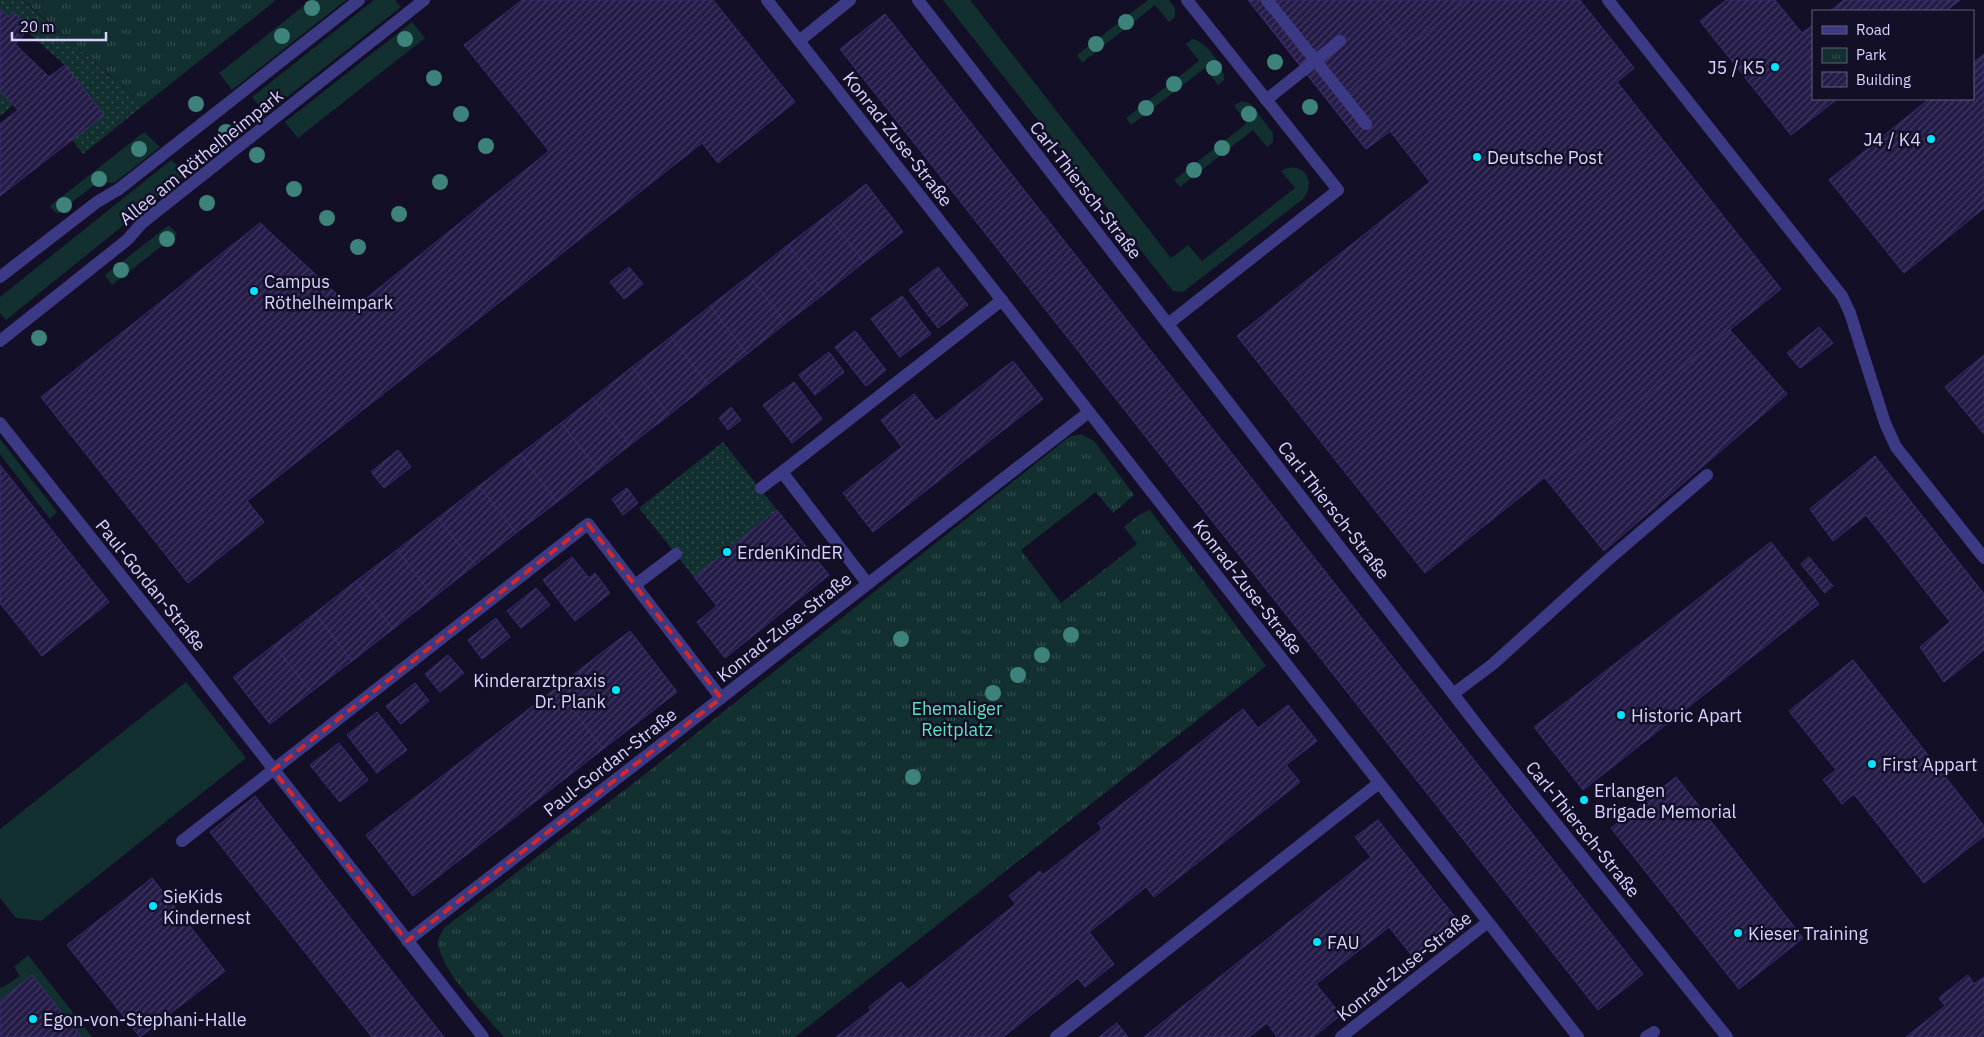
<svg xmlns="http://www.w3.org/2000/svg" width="1984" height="1037" font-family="'IBM Plex Sans',sans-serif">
<defs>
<pattern id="park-tufts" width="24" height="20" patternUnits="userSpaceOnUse" patternTransform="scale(1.25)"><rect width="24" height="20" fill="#12302f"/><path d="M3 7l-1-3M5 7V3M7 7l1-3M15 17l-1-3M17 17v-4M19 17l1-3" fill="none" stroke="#344d4e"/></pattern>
<pattern id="garden-dots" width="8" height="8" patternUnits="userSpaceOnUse" patternTransform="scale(1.25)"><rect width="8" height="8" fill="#12302f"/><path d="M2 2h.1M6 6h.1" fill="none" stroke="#344d4e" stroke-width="1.8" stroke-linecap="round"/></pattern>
<pattern id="building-hatch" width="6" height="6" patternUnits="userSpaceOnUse" patternTransform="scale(1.25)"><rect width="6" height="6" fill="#241b47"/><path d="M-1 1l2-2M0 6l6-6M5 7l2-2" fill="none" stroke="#433b63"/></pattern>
</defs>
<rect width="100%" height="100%" fill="#130f26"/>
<g fill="#12302f">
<polygon points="311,0 346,0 232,90 219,73"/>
<polygon points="374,0 395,0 401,7 266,114 252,97"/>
<path d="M 943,0 L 970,0 L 1171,258 L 1188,245 L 1202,261 L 1295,188 L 1281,171 C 1302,159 1318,181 1303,199 L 1183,292 L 1173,291 Z"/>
<polygon points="1148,0 1169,0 1175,8 1175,17 1169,22 1155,5 1082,63 1077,55"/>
<polygon points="412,22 425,38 298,138 285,122"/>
<path d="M 1192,39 C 1204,39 1226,68 1224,80 L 1218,85 L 1205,68 L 1131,125 L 1126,118 L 1199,61 L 1186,44 Z"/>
<polygon points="1241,101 1250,103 1273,133 1273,142 1267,147 1253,130 1180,187 1174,180 1247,123 1234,106"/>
<polygon points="144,132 160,147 114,183 98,182 57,214 50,206"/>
<polygon points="171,160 187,174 6,320 0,313 0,297"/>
<polygon points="169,225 177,234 112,285 105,275"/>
<polygon points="0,439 57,512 50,519 0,454"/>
<polygon points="186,682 246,758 41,921 16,918 0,898 0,829"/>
<polygon points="28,955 92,1037 81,1037 32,976 0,1001 0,987 2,988 20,976 14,967"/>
</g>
<g fill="url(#park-tufts)">
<polygon points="23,0 274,0 275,1 144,105"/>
<path d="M 1081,434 L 1094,441 L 1134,495 L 1113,513 L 1096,492 L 1021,550 L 1061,603 L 1137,544 L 1124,527 L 1139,515 L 1150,510 L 1266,666 L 795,1037 L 504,1037 C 486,1016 439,969 438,942 C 438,938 442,932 444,928 L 644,775 L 1069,437 Z"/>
</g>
<g fill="url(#garden-dots)">
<polygon points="0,0 22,0 144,105 83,154 72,140 104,115 65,65 26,31 30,27 13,12 9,17 0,9"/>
<polygon points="0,91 14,104 0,116"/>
<polygon points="723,442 777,510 694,577 639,508"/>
</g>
<g fill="url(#building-hatch)" stroke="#3b2d73">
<polygon points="522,0 713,0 795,102 718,163 702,143 247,501 264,522 188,583 41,397 260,223 353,309 549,151 464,45"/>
<polygon points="1248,0 1553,0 1554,1 1366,149"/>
<polygon points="1277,0 1369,0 1441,91 1366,149 1260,14"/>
<polygon points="1467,0 1580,0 1634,68 1617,82 1781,289 1425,573 1237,336 1430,182 1390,131 1366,149 1333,107"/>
<polygon points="1726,0 1775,0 1802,33 1813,25 1813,99 1837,99 1791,135 1700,21"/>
<polygon points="1844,0 1960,0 1946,11 1830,11"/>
<polygon points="0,9 9,17 13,12 30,27 0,62"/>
<polygon points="885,14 1643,974 1598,1010 840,49"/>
<polygon points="15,44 49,77 65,65 104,115 0,196 0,124 18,110 0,91 0,62"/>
<polygon points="1984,54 1984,208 1904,273 1829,180 1929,99 1973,99 1973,63"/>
<polygon points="866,184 903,232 864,262 827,215"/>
<polygon points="827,215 864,262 825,293 788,245"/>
<polygon points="788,245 825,293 786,323 749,276"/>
<polygon points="629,267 643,284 624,299 610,282"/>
<polygon points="938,267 968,305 938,328 909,290"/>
<polygon points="749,276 786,323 747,354 710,306"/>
<polygon points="902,296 931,334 900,357 871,319"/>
<polygon points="710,306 747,354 708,384 671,337"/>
<polygon points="1819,327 1833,343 1800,368 1787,353"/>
<polygon points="1730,330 1787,394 1604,551 1544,477"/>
<polygon points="855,331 886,370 866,386 835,347"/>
<polygon points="671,337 708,384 669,415 632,367"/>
<polygon points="829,352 844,372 815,395 799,375"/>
<polygon points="1984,355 1984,433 1983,433 1945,387"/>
<polygon points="1013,361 1043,399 873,532 843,493 902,447 881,420 914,394 936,421"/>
<polygon points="632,367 669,415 630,445 593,398"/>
<polygon points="794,382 822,419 792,443 763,405"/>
<polygon points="593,398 630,445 598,470 561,423"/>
<polygon points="731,407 741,420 728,430 719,418"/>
<polygon points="561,423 598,470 557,502 520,454"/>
<polygon points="398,450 411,467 384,488 371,472"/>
<polygon points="520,454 557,502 516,533 479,486"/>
<polygon points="1875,456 1984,594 1984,650 1944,682 1920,647 1950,622 1866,515 1833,541 1810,509"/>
<polygon points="0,465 109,602 42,656 0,603"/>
<polygon points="479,486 516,533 475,565 438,518"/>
<polygon points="627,488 638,503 623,515 612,499"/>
<polygon points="777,510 829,575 725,658 697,622 717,606 694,577"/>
<polygon points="438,518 475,565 434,597 397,550"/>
<polygon points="1771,542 1819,604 1583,790 1534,727"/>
<polygon points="397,550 434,597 393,629 356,581"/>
<polygon points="572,557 589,578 595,573 610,593 575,621 543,580"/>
<polygon points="1809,557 1833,586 1825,593 1801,564"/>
<polygon points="356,581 393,629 352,661 315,613"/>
<polygon points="536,588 550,605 521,628 507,611"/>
<polygon points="315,613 352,661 311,692 274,645"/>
<polygon points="496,618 510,637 482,659 468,640"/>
<polygon points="630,631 677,692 603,749 556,688"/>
<polygon points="274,645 311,692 270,724 233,677"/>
<polygon points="448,655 464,673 440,692 425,674"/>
<polygon points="1853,660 1984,826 1984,836 1924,883 1854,794 1842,804 1833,792 1823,780 1836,770 1789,711"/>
<polygon points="415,683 429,701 401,724 386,706"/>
<polygon points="556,688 603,749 413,896 366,835"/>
<polygon points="1288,705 1317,741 1286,765 1300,782 1154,897 1146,887 1089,932 1114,964 1085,987 1078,978 1003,1037 836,1037 871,1010 869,1007 901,982 908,990 1016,904 1009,896 1040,871 1043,875 1102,829 1098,823 1243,709 1258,728"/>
<polygon points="377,712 407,750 377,773 347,735"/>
<polygon points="339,743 368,780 340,802 310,765"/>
<polygon points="1676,777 1803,938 1739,989 1611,828"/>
<polygon points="255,796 387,965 444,1037 372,1037 210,832"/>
<polygon points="1378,820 1459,922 1414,958 1389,927 1316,984 1341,1015 1313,1037 1277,1037 1267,1023 1249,1037 1144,1037 1371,857 1355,837"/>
<polygon points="152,878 225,971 140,1037 67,945"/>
<polygon points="32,975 81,1037 0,1037 0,1001"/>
<polygon points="1968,975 1974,984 1984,977 1984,1035 1981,1037 1906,1037 1945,1006 1939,998"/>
<polygon points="1117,1023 1128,1037 1099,1037"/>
</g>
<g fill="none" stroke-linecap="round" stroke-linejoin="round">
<g stroke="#3d3a85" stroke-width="12">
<polyline points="1267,0 1366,124"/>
<polyline points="1608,0 1842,296 1850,313"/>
<polyline points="1266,100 1340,41"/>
<polyline points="1168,324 1338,190 1187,0"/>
<polyline points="1453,694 1493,664 1608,560 1707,475"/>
<polyline points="182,841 273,770"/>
<polyline points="1646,1037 1654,1032"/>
</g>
<g stroke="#3d3a85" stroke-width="12">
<polyline points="767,0 1578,1037"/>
<polyline points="918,0 1484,734 1727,1037"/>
<polyline points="799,41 850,0"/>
<polyline points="1850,313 1885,423 1896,447 1984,558"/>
<polyline points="0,423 189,661 483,1037"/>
<polyline points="761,488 782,472"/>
<polyline points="867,583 782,472 1002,300"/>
<polyline points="635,585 676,554"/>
<polyline points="721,698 1089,412"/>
<polyline points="273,770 588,524 721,698 407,941"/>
<polyline points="1056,1037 1379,783"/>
<polyline points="1341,1037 1488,922"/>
</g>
<g stroke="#3d3a85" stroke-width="12">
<polyline points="0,277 97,202 119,189 359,0"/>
<polyline points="0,341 127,240 142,223 424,0"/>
</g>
</g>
<g fill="#3d827b">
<circle cx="312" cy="8" r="8"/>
<circle cx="1126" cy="22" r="8"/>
<circle cx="282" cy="36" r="8"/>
<circle cx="405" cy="39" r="8"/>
<circle cx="1096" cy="44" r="8"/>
<circle cx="1275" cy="62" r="8"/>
<circle cx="1214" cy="68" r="8"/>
<circle cx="434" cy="78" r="8"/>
<circle cx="1174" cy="84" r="8"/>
<circle cx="196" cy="104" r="8"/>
<circle cx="1310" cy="107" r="8"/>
<circle cx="1146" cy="108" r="8"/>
<circle cx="461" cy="114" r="8"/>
<circle cx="1249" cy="114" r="8"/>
<circle cx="226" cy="132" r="8"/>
<circle cx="486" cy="146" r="8"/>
<circle cx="1222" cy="148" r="8"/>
<circle cx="139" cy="149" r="8"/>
<circle cx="257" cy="155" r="8"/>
<circle cx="1194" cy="170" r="8"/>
<circle cx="99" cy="179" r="8"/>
<circle cx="440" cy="182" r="8"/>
<circle cx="294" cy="189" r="8"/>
<circle cx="207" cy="203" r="8"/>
<circle cx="64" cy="205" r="8"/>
<circle cx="399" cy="214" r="8"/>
<circle cx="327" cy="218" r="8"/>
<circle cx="167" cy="239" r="8"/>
<circle cx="358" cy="247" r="8"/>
<circle cx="121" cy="270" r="8"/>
<circle cx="39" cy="338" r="8"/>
<circle cx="1071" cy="635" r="8"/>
<circle cx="901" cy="639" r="8"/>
<circle cx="1042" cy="655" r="8"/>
<circle cx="1018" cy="675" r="8"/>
<circle cx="993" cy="693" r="8"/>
<circle cx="913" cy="777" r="8"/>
</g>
<path fill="none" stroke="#d62828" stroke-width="4" stroke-dasharray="10 6" stroke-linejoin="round" d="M 588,524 L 721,698 L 407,941 L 273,770 Z"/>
<g fill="#00e5ff" stroke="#130f26" stroke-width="2">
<circle cx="1775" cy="67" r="5"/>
<circle cx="1931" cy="139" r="5"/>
<circle cx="1477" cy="157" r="5"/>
<circle cx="254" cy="291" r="5"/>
<circle cx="727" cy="552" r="5"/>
<circle cx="616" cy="690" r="5"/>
<circle cx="1621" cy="715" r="5"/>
<circle cx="1872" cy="764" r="5"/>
<circle cx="1584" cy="800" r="5"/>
<circle cx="153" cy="906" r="5"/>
<circle cx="1738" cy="933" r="5"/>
<circle cx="1317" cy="942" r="5"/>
<circle cx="33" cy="1019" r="5"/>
</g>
<g text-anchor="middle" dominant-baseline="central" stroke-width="5" stroke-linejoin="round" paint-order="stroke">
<g font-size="18" fill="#d9d4ff" stroke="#130f26" text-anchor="start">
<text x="1765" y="67" text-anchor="end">J5 / K5</text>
<text x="1921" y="139" text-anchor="end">J4 / K4</text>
<text x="1487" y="157">Deutsche Post</text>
<text x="264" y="281">Campus<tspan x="264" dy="21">Röthelheimpark</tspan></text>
<text x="737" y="552">ErdenKindER</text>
<text x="606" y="680" text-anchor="end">Kinderarztpraxis<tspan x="606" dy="21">Dr. Plank</tspan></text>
<text x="1631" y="715">Historic Apart</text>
<text x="1882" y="764">First Appart</text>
<text x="1594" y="790">Erlangen<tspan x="1594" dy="21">Brigade Memorial</tspan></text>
<text x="163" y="896">SieKids<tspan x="163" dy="21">Kindernest</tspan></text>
<text x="1748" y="933">Kieser Training</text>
<text x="1327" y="942">FAU</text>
<text x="43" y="1019">Egon-von-Stephani-Halle</text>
</g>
<g font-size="18" fill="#d9d4ff" stroke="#130f26">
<text transform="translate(898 139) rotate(52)">Konrad-Zuse-Straße</text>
<text transform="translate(201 157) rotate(-39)">Allee am Röthelheimpark</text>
<text transform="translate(1086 190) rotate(52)">Carl-Thiersch-Straße</text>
<text transform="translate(1334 510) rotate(52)">Carl-Thiersch-Straße</text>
<text transform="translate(151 585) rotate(51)">Paul-Gordan-Straße</text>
<text transform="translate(1248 587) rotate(52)">Konrad-Zuse-Straße</text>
<text transform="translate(784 627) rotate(-38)">Konrad-Zuse-Straße</text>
<text transform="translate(610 762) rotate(-38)">Paul-Gordan-Straße</text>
<text transform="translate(1583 829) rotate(51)">Carl-Thiersch-Straße</text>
<text transform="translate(1404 966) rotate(-38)">Konrad-Zuse-Straße</text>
</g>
<g font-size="18" fill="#5fe0c0" stroke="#130f26">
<text x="957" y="708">Ehemaliger<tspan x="957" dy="21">Reitplatz</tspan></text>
</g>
</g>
<rect x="1812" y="10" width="162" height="90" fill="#130f26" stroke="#625e7d"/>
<rect x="1822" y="26" width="25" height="8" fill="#3d3a85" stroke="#625e7d"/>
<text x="1856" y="35" font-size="15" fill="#d9d4ff">Road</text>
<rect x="1822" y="48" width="25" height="15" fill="url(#park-tufts)" stroke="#625e7d"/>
<text x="1856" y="60" font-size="15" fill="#d9d4ff">Park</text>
<rect x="1822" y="72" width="25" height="15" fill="url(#building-hatch)" stroke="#625e7d"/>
<text x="1856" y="85" font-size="15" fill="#d9d4ff">Building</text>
<path d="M12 32v8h94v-8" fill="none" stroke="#d9d4ff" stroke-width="2.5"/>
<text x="20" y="32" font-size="15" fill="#d9d4ff" stroke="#130f26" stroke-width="4" paint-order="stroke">20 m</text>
</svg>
